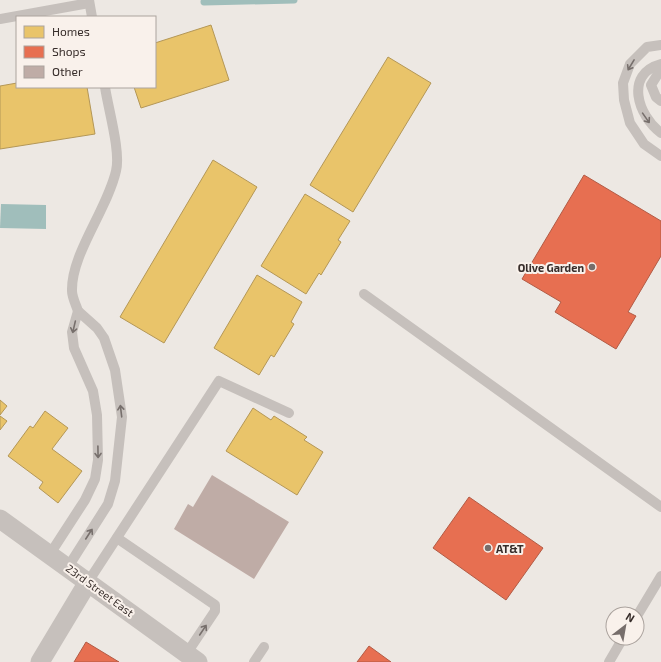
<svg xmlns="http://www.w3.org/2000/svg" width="661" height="662" font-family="'Exo 2',sans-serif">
<rect width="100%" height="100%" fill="#ede8e3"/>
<polygon fill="#a0bebb" points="1,204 46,205 46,229 0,228"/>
<g fill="#e9c46a" stroke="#b49757">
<polygon points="211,25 229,80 141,108 134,87 155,87 155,43"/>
<polygon points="388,57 431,83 353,212 310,185"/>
<polygon points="17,83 17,87 87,87 95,134 0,149 0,86"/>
<polygon points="213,160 257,187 164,343 120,317"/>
<polygon points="305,194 350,221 338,240 341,242 321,275 319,273 306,294 261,266"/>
<polygon points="257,275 302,302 291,322 294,324 274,357 271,355 259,375 214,348"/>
<polygon points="0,400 7,406 0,415"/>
<polygon points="253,408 271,420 274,416 307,437 304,440 323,452 297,495 226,451"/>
<polygon points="45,411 68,428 52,449 82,471 58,503 39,488 43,482 8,456 30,426 33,428"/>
<polygon points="0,416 7,421 0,430"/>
</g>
<g fill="#e76f51" stroke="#b25b45">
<polygon points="584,175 661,221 661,256 628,312 636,316 616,349 555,312 561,302 522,279"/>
<polygon points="469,497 543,548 506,600 433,548"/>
<polygon points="86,642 119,662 74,662"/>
<polygon points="369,646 391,662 357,662"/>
</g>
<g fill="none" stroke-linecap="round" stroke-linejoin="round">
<polyline stroke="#a0bebb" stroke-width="7" points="204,2 294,0"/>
</g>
<polygon fill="#bfaca6" points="212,475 289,522 254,579 174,529 188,504 193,507"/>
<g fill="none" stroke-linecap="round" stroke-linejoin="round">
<g stroke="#c6c0bc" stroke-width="10">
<polyline points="89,0 92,17"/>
<polyline points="0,19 89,3"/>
<polyline points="661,45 647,47 630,64 623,83 624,100 630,123 644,144 661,156"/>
<path d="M 661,64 C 624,74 638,116 661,133"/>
<polyline points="661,69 651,85 656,97 661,101"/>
<polyline points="364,294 661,507"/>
<path d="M 78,311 C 76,305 72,297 72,291 C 71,254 107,210 116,171 C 121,152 108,108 105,87"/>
<polyline points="117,538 215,605 215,611 187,653"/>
<polyline points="50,554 85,500 95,479 98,460 97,415 93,391 74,348 72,332 78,311 97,328 104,338 115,370 122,417 115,481 108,504 68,567"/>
<polyline points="88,582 219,381 289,413"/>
<polyline points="637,616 661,576"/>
<polyline points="254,662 264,647"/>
<polyline points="609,662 623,638"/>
</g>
<g stroke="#c6c0bc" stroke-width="19">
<polyline points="0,519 198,662"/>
<polyline points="40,662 88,582"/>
</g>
</g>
<defs><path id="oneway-shaft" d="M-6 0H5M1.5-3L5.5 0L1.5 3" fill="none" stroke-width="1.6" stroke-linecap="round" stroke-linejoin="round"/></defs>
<g stroke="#776f6c">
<use href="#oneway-shaft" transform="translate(631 65) rotate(121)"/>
<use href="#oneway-shaft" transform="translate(646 118) rotate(55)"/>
<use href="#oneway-shaft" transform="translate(74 327) rotate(103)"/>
<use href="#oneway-shaft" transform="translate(121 411) rotate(-97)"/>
<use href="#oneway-shaft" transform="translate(98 452) rotate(89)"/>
<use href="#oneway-shaft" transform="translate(89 534) rotate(-57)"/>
<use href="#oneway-shaft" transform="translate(203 630) rotate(-56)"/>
</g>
<g fill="#776e6b" stroke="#f9f1eb" stroke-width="1.5">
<circle cx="592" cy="267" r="4"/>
<circle cx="488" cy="548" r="4"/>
</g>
<g text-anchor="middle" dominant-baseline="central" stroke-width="4" stroke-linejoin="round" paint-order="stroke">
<g font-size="11" font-weight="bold" fill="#372d2a" stroke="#f9f1eb" text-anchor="end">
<text x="584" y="267">Olive Garden</text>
<text x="496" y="548" text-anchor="start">AT&amp;T</text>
</g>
<g font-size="11" fill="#372d2a" stroke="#f9f1eb">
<text transform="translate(100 590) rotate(36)">23rd Street East</text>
</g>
</g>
<rect x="16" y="16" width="140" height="72" fill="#f9f1eb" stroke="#aba39e"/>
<rect x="24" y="26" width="20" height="12" fill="#e9c46a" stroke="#aba39e"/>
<text x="52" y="36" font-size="12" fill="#372d2a">Homes</text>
<rect x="24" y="46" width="20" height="12" fill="#e76f51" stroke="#aba39e"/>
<text x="52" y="56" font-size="12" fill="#372d2a">Shops</text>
<rect x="24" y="66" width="20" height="12" fill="#bfaca6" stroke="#aba39e"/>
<text x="52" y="76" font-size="12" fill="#372d2a">Other</text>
<g transform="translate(625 626) rotate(31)"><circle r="19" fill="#f9f1eb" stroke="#aba39e"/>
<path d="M0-3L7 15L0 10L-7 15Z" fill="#776e6b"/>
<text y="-6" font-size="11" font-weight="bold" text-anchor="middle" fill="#372d2a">N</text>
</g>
</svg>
